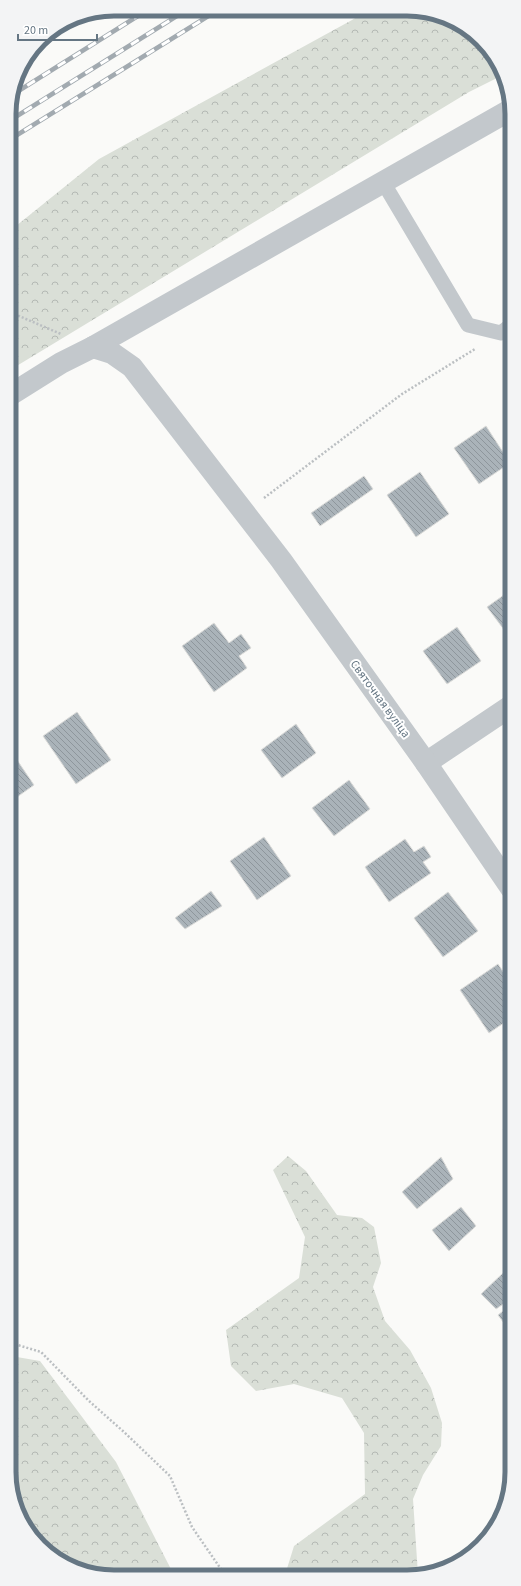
<svg xmlns="http://www.w3.org/2000/svg" width="521" height="1586" font-family="'Source Sans 3',sans-serif">
<defs>
<pattern id="forest-crowns" width="20" height="18" patternUnits="userSpaceOnUse"><rect width="20" height="18" fill="#dadfd7"/><path d="M2 6a3 3 0 1 1 6 0M12 15a3 3 0 1 1 6 0" fill="none" stroke="#b4b9b4"/></pattern>
<pattern id="building-back-hatch" width="6" height="6" patternUnits="userSpaceOnUse"><rect width="6" height="6" fill="#aab3b9"/><path d="M-1 5l2 2M0 0l6 6M5-1l2 2" fill="none" stroke="#8e969c"/></pattern>
</defs>
<rect width="100%" height="100%" fill="#fafaf8"/>
<g fill="url(#forest-crowns)">
<polygon points="366,11 428,11 481,40 501,76 469,92 10,370 9,227 16,226 99,159 352,20"/>
<polygon points="288,1156 306,1171 337,1215 362,1218 374,1227 381,1263 373,1287 385,1321 410,1350 431,1388 442,1423 441,1446 423,1475 413,1499 418,1575 285,1575 294,1546 365,1494 364,1433 342,1398 294,1384 256,1391 231,1366 226,1330 299,1278 305,1237 273,1170"/>
<polygon points="11,1356 40,1361 116,1462 174,1575 94,1575 40,1546 11,1493"/>
</g>
<g fill="url(#building-back-hatch)" stroke="#dcdcda">
<polygon points="486,426 510,463 479,484 454,448"/>
<polygon points="420,472 449,514 416,537 387,495"/>
<polygon points="364,476 373,489 320,526 311,513"/>
<polygon points="511,590 511,639 487,607"/>
<polygon points="214,623 229,643 241,634 251,648 239,656 247,668 214,692 182,646"/>
<polygon points="457,627 481,661 447,684 423,651"/>
<polygon points="77,712 111,760 76,784 43,736"/>
<polygon points="296,724 316,753 282,778 261,750"/>
<polygon points="15,757 34,785 10,802 10,761"/>
<polygon points="349,780 370,809 334,836 312,808"/>
<polygon points="264,837 291,876 257,900 230,861"/>
<polygon points="405,839 414,852 424,846 431,857 423,862 431,873 389,902 365,867"/>
<polygon points="211,891 222,906 185,929 175,918"/>
<polygon points="448,892 478,931 443,957 414,918"/>
<polygon points="498,964 511,984 511,1018 489,1033 460,990"/>
<polygon points="511,1044 511,1061 503,1050"/>
<polygon points="511,1124 511,1141 503,1129"/>
<polygon points="441,1157 453,1179 417,1209 402,1192"/>
<polygon points="461,1207 476,1226 449,1251 432,1230"/>
<polygon points="503,1273 512,1283 512,1298 496,1309 481,1294"/>
<polygon points="512,1304 512,1334 498,1315"/>
</g>
<g fill="none" stroke-linecap="round" stroke-linejoin="round">
<g stroke="#bbbfc2" stroke-width="2.5" stroke-dasharray="2 2" stroke-linecap="butt">
<polyline points="10,316 19,316 61,334"/>
<polyline points="264,498 402,394 475,349"/>
<polyline points="11,1343 41,1352 89,1401 124,1432 170,1476 192,1527 225,1575"/>
</g>
<polyline stroke="#c3c8cc" stroke-width="15" points="383,182 468,325 501,333 510,326"/>
<g stroke="#c3c8cc" stroke-width="22">
<polyline points="93,347 510,110"/>
<polyline points="426,763 511,706"/>
</g>
<polyline stroke="#c3c8cc" stroke-width="22" points="10,395 61,363 93,347 112,353 132,367 281,560 426,763 511,888"/>
<defs>
<g id="rail">
<polyline points="12,95 149,9"/>
<polyline points="9,121 188,9"/>
<polyline points="9,140 218,10"/>
</g>
</defs>
<use href="#rail" stroke="#a2aab0" stroke-width="4.5"/>
<use href="#rail" stroke="#fff" stroke-width="3" stroke-dasharray="9" stroke-linecap="butt"/>
</g>
<g text-anchor="middle" dominant-baseline="central" stroke-width="4" stroke-linejoin="round" paint-order="stroke">
<g font-size="12" fill="#657683" stroke="#fff">
<text transform="translate(380 699) rotate(54)">Святочная вуліца</text>
</g>
</g>
<path d="M0 0H521V1586H0ZM114 16H407A98 98 0 0 1 505 114V1472A98 98 0 0 1 407 1570H114A98 98 0 0 1 16 1472V114A98 98 0 0 1 114 16Z" fill="#f3f4f5" fill-rule="evenodd"/>
<path fill="none" stroke="#657683" stroke-width="5" d="M114 16H407A98 98 0 0 1 505 114V1472A98 98 0 0 1 407 1570H114A98 98 0 0 1 16 1472V114A98 98 0 0 1 114 16Z"/>
<path d="M18 34v6h79v-6" fill="none" stroke="#657683" stroke-width="2"/>
<text x="24" y="34" font-size="12" fill="#657683" stroke="#ffffff" stroke-width="3" paint-order="stroke">20 m</text>
</svg>
